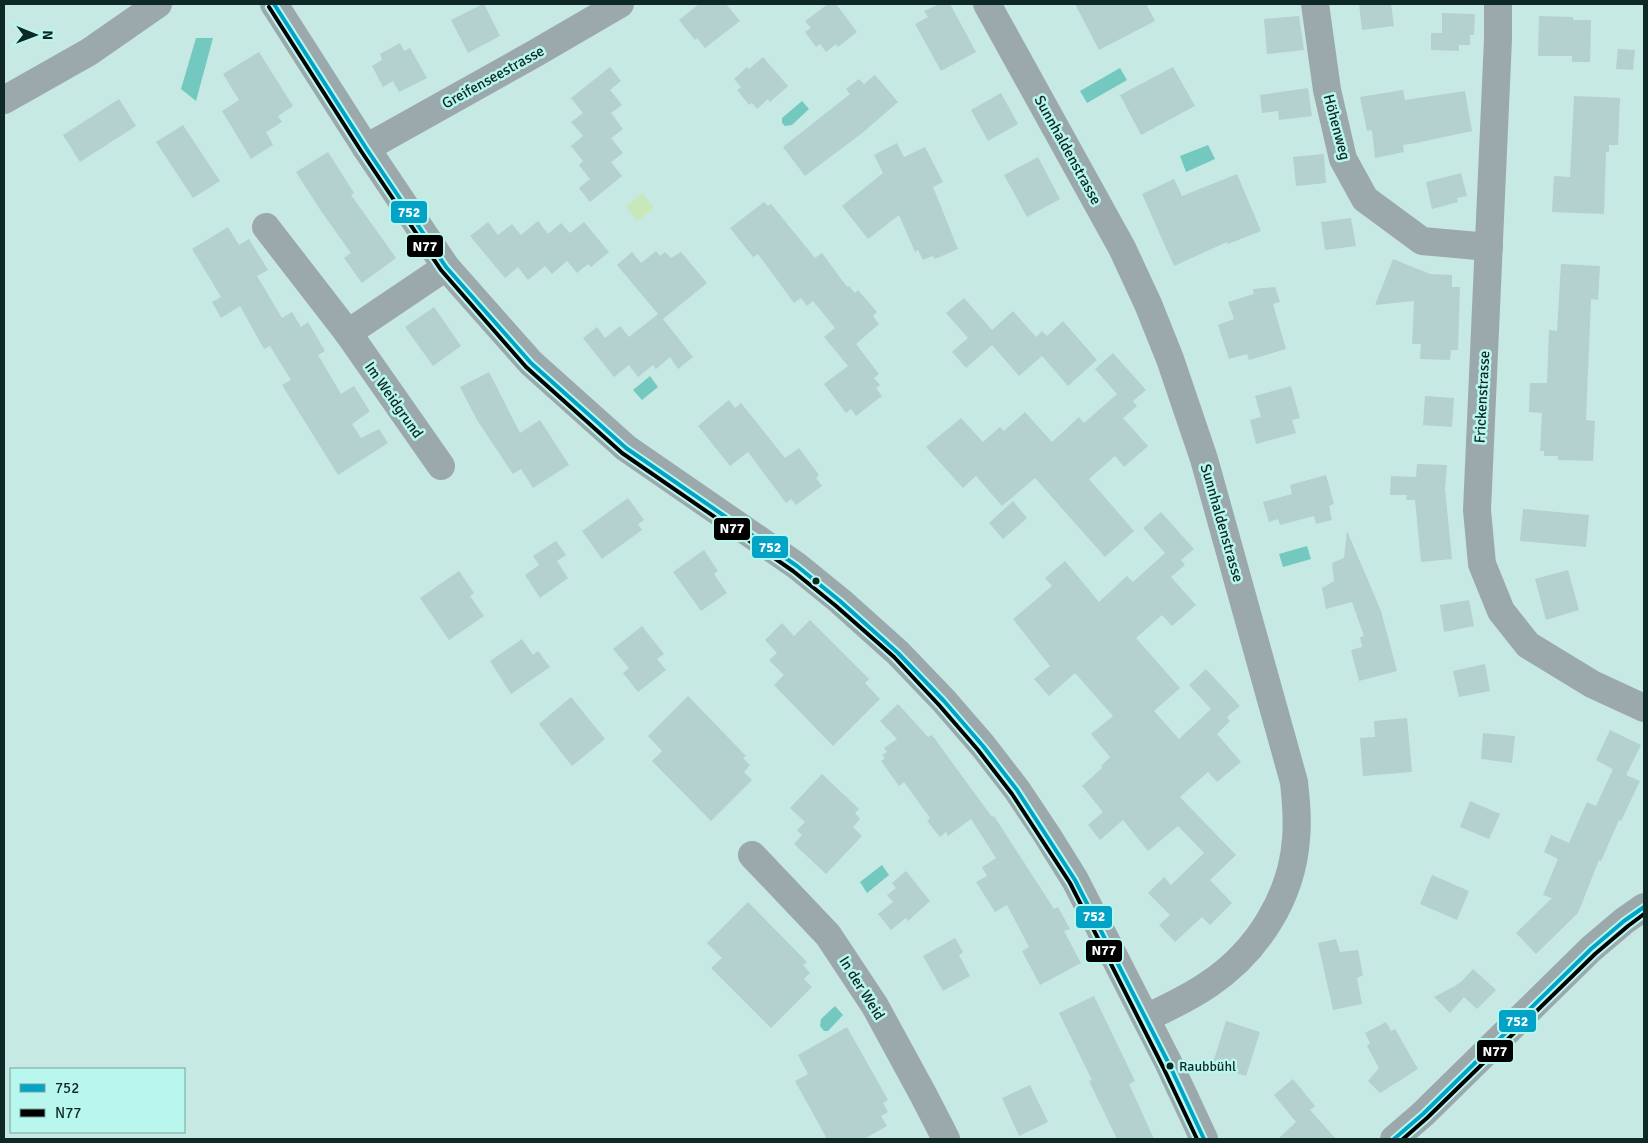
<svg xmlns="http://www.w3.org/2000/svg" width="1648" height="1143" font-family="Signika,sans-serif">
<rect width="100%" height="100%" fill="#c7e9e4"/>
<polygon fill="#c8e8b9" points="642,193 654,208 637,221 626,207"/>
<g fill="#73c9c0">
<polygon points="196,38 213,38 196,101 181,89"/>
<polygon points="1120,68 1127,80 1087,103 1080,91"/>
<polygon points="802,101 809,109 792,125 785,126 782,123 782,118"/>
<polygon points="1208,145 1215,159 1186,172 1180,156"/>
<polygon points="650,376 658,387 642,400 633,390"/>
<polygon points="1307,546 1311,559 1283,567 1279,554"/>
<polygon points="882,865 889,875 867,893 860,882"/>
<polygon points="835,1006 843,1015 828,1031 824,1031 820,1026 821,1019"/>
</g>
<g fill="#b4d0cf">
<polygon points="483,4 484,4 500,36 468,53 451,20"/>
<polygon points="699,4 726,4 740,21 705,48 697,38 695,40 679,20"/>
<polygon points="828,4 836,4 857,32 838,47 836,44 826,52 820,44 816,47 805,32 811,28 805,21"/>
<polygon points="939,4 950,4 976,52 941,71 915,24 928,17 924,11"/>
<polygon points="1075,4 1146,4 1155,21 1099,50"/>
<polygon points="1359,4 1391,4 1394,26 1362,30"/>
<polygon points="1442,13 1475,14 1474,35 1470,35 1470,45 1459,45 1459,51 1431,50 1431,33 1442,33"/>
<polygon points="1299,16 1304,50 1267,54 1264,19"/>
<polygon points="1539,16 1573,17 1573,20 1591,20 1590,62 1572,62 1572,56 1538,56"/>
<polygon points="400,43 404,51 410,48 427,78 399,92 393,81 383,87 372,66 382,60 380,54"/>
<polygon points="1618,49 1635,50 1633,70 1616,69"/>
<polygon points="259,52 293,106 278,116 282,122 266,132 273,145 251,159 222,111 239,100 223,74"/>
<polygon points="763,57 788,86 770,102 768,99 757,109 752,103 749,105 737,90 741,87 734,79 747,67 749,69"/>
<polygon points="610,67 621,81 610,90 622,105 611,113 623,129 611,138 623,153 611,162 622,176 590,202 579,188 590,179 579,165 583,161 571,146 583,136 571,122 583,113 571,98"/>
<polygon points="1173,67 1195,106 1141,135 1120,95"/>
<polygon points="875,75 898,102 861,134 805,176 783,147 850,94 846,89 859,79 864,84"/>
<polygon points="1308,88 1312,116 1279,120 1278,111 1262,113 1260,95"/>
<polygon points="1403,90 1405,100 1465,91 1472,131 1416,143 1403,145 1404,152 1375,158 1372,130 1367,131 1360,97"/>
<polygon points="1001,93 1018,124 988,141 971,110"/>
<polygon points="1574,96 1620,98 1618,145 1609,145 1609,152 1606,152 1604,214 1552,212 1554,176 1570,177"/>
<polygon points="119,99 136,126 80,162 63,135"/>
<polygon points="183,125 220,181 193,198 156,142"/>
<polygon points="897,143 904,157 925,147 943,182 933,187 958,249 935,259 933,256 923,260 918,250 915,252 899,215 868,239 842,206 883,173 874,155"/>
<polygon points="328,152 354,193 351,195 396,258 362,283 344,258 351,253 321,211 296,172"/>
<polygon points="1324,154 1326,183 1296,186 1293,157"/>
<polygon points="1038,157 1060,199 1027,217 1004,175"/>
<polygon points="1461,173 1467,196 1457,198 1458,202 1432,209 1426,182"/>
<polygon points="1237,174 1261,231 1228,244 1227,242 1174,266 1142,194 1174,179 1182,196"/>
<polygon points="764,202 768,206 771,204 815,258 822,253 847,287 849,286 855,293 858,290 877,312 873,316 879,324 856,344 879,374 874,378 880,385 876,388 882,396 856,416 851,409 846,413 824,384 848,366 824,337 835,328 813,301 807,306 801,298 794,303 758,254 753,257 730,228"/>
<polygon points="1351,218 1356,246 1325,250 1321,222"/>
<polygon points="538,221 548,234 561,223 570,233 584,222 609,252 591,267 588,264 577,273 567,261 552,274 545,266 528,280 518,267 505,278 470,236 488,222 498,235 512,224 521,235"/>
<polygon points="228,227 239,245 249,239 268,270 257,276 282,318 292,312 301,327 308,322 325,351 318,355 341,394 354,386 369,410 369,412 352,424 361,438 379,429 388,443 338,475 282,385 291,380 270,346 264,349 240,306 221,318 212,302 221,297 192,249"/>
<polygon points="656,251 660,256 665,252 671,258 681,252 707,283 663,319 693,357 678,369 670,357 656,369 653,365 638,377 629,365 614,377 583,338 597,327 605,338 620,326 629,337 658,314 617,265 632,252 641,263"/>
<polygon points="1393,259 1430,274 1452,275 1452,287 1460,287 1458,350 1451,350 1450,360 1420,359 1421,344 1412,344 1414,301 1375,305"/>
<polygon points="1561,264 1600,266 1598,300 1591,299 1586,420 1595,421 1593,461 1558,460 1558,456 1544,456 1544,451 1540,451 1542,413 1529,412 1530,383 1547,383 1549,330 1557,331"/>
<polygon points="1275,287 1280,302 1273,304 1286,349 1249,360 1247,354 1229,359 1218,325 1234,319 1228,302 1254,294 1253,289"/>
<polygon points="964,298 992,330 1013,311 1036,337 1042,331 1047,336 1063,321 1097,360 1068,386 1042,356 1019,376 992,345 966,368 952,352 968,338 946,313"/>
<polygon points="434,307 461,346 433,366 405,327"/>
<polygon points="1113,353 1146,390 1133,401 1137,406 1123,418 1148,446 1124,467 1115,456 1089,479 1134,531 1105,557 1035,478 1002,506 976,476 963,488 926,447 961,418 983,442 1000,427 1004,431 1025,412 1052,442 1079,417 1084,423 1117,394 1095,369"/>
<polygon points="489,372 520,433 540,420 569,465 533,488 521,469 513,474 477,420 460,387"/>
<polygon points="1291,386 1300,418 1292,420 1296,433 1256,444 1250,420 1261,417 1255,396"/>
<polygon points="1425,396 1454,398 1452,427 1423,425"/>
<polygon points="729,400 735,408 741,403 785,458 799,448 819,475 816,478 822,486 796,505 791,499 786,503 748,452 730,466 698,426"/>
<polygon points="1417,464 1447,465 1445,489 1452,559 1421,562 1415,500 1406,500 1407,495 1390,495 1391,476 1416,477"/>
<polygon points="1326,475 1334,504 1329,506 1332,520 1316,524 1314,516 1280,525 1278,519 1269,522 1263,502 1292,494 1290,485"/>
<polygon points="628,498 644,520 638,524 642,530 602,559 582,531"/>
<polygon points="1013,501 1027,518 1003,539 989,523"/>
<polygon points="1523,509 1589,515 1586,547 1520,541"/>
<polygon points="1161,512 1194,549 1181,560 1185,565 1171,577 1196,605 1172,626 1162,615 1136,638 1180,688 1154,711 1179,739 1211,709 1189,685 1206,669 1240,706 1227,717 1230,721 1217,734 1241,762 1217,782 1208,772 1180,797 1236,855 1210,880 1232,903 1210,925 1202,917 1175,942 1159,925 1170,915 1148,893 1164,877 1171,885 1204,853 1178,826 1148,851 1123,820 1100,840 1088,825 1103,812 1082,786 1102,768 1101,766 1110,757 1091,734 1113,716 1075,673 1049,696 1034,679 1050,666 1013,619 1052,586 1045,578 1065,561 1099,602 1127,576 1133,582 1165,553 1143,528"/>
<polygon points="1347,531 1381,611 1397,671 1359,681 1351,650 1362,647 1360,637 1364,636 1352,602 1326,609 1322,588 1334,581 1332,563 1344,558"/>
<polygon points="556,541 566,555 557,561 568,578 540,598 525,575 539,565 533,556"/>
<polygon points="704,550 718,571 714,574 727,593 701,611 673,572"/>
<polygon points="1568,570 1579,610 1546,620 1535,579"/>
<polygon points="459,571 474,593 470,596 484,616 449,640 420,598"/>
<polygon points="1469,600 1474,626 1444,632 1440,605"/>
<polygon points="810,620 869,679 865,683 880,699 833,746 774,685 784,675 769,660 777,653 765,640 782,623 794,636"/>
<polygon points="642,626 664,654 657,659 666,670 638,692 623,673 629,668 613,649"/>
<polygon points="522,639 533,655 538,651 550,667 511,694 490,661"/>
<polygon points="1485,664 1490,691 1459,697 1453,671"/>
<polygon points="688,696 746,756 743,758 750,765 744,772 752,780 711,821 652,761 662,751 648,736"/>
<polygon points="571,697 605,739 572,766 539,724"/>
<polygon points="898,704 928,737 932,735 992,817 994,816 1054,909 1058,907 1070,929 1064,931 1081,963 1040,985 1022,951 1029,947 1007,905 995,912 976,882 987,876 982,867 996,858 971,819 948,836 946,832 940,837 927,821 930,818 904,782 899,786 881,761 885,758 882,755 887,752 884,748 897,739 880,721"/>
<polygon points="1407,718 1412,772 1363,776 1360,738 1375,737 1374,721"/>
<polygon points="1610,730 1641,745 1626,775 1640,781 1621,821 1619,820 1601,861 1599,860 1578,913 1536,954 1516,933 1552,898 1543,895 1558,859 1544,852 1551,835 1569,843 1587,802 1596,806 1613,769 1616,771 1596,760"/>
<polygon points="1483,733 1515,736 1512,763 1481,759"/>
<polygon points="822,774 859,809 855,813 860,819 853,827 862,836 826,874 794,844 802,835 797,830 805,822 790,808"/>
<polygon points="1470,801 1500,814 1489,839 1460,827"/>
<polygon points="906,871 930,901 908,921 906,918 891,930 878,914 893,902 887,895 896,888 892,883"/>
<polygon points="1432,875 1469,891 1457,920 1420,904"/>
<polygon points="748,902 807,962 803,965 810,973 804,979 812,987 771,1028 711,968 722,958 707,943"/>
<polygon points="955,938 963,952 959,955 970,976 943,991 923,956"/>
<polygon points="1336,939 1340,952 1358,950 1363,975 1357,978 1362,1004 1333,1010 1318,943"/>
<polygon points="1473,969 1496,990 1477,1009 1453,987 1461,982"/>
<polygon points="1453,987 1464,997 1450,1013 1434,997"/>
<polygon points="1094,996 1135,1081 1129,1084 1154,1139 1117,1139 1089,1081 1092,1080 1059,1013"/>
<polygon points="1226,1021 1260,1032 1246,1076 1212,1066"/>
<polygon points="1386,1022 1391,1031 1395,1029 1418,1069 1380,1093 1368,1081 1379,1068 1367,1046 1370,1043 1365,1033"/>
<polygon points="847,1027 888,1100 883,1103 888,1112 881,1116 887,1126 864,1139 827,1139 795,1081 808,1074 798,1055"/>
<polygon points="1293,1079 1315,1106 1310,1110 1336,1139 1278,1139 1296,1122 1274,1095"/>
<polygon points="1030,1085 1048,1122 1019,1136 1002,1098"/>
</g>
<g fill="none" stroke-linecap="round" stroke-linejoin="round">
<g stroke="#9ca9ac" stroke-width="28">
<polyline points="274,4 366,148 446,267 531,363 626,448 797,566 840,601 898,653 944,701 983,746 1017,790 1047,835 1075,880 1169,1064 1204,1139"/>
<path d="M 987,4 L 1122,248 L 1148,304 L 1170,359 L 1204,459 L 1294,782 C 1296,801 1298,820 1296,839 C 1292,897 1257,952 1209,984 C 1189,998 1167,1008 1146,1018"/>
<polyline points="1315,4 1327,90 1343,159 1365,199 1422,241 1489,247"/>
<polyline points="1498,4 1498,39 1477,510 1482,564 1501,611 1528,645 1592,684 1644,708"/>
<polyline points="4,100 89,52 158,4"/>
<polyline points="366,148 534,54 620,4"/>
<polyline points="266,227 348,333 446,267"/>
<polyline points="348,333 441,466"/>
<polyline points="752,855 828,935 875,1006 924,1096 946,1139"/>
<polyline points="1394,1139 1423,1114 1591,949 1624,921 1644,907"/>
</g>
<defs>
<g id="bus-1">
<polyline points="274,4 366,148 446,267 531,363 626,448 797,566 840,601 898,653 944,701 983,746 1017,790 1075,880 1169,1064 1204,1139"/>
<polyline points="1394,1139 1423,1114 1591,949 1624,921 1644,907"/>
</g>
<g id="bus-2">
<polyline points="269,7 361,151 441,270 526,367 622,453 793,571 836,606 894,657 939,705 978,750 1012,794 1070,883 1163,1067 1197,1139"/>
<polyline points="1403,1139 1427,1118 1595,954 1628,926 1644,914"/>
</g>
</defs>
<use href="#bus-1" stroke="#b9f7ee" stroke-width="8"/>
<use href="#bus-2" stroke="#b9f7ee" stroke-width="8"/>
<use href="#bus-1" stroke="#01a3c6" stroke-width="4"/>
<use href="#bus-2" stroke="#000" stroke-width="4"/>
</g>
<g fill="#0e2825" stroke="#b9f7ee" stroke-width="2">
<circle cx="816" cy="581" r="4.5"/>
<circle cx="1170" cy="1066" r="4.5"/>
</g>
<g text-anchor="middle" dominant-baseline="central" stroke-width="5" stroke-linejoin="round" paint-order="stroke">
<g font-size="14" fill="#0e2825" stroke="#b9f7ee" text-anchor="start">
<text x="1179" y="1066">Raubbühl</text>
</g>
<g font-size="15" fill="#0e2825" stroke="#b9f7ee">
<text transform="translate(493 77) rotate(-29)">Greifenseestrasse</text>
<text transform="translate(1337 127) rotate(75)">Höhenweg</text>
<text transform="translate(1068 150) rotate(61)">Sunnhaldenstrasse</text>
<text transform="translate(1482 397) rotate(-87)">Frickenstrasse</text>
<text transform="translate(394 400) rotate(55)">Im Weidgrund</text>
<text transform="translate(1222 523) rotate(74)">Sunnhaldenstrasse</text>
<text transform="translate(862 988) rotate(58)">In der Weid</text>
</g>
</g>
<g stroke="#b9f7ee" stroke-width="2">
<rect x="390" y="200" width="38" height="24" rx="5" fill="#01a3c6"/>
<rect x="406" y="234" width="38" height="24" rx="5" fill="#000"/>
<rect x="713" y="517" width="38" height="24" rx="5" fill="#000"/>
<rect x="751" y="535" width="38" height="24" rx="5" fill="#01a3c6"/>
<rect x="1075" y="905" width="38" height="24" rx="5" fill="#01a3c6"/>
<rect x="1085" y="939" width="38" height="24" rx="5" fill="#000"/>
<rect x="1498" y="1009" width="39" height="24" rx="5" fill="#01a3c6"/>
<rect x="1476" y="1039" width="38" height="24" rx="5" fill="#000"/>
</g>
<g font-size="14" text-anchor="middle" font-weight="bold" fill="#fff">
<text x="409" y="217">752</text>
<text x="425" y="251">N77</text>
<text x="732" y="533">N77</text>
<text x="770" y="552">752</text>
<text x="1094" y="921">752</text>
<text x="1104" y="955">N77</text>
<text x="1517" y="1026">752</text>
<text x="1495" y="1056">N77</text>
</g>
<rect width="1648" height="1143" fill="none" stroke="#0e2825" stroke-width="10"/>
<rect x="10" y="1068" width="175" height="65" fill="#b9f7ee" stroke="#75a49e"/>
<rect x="20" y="1084" width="25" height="8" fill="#01a3c6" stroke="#75a49e"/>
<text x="55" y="1093" font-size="15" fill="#0e2825">752</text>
<rect x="20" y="1109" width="25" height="8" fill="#000000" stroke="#75a49e"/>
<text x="55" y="1118" font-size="15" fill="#0e2825">N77</text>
<g transform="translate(35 35) rotate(91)" stroke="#b9f7ee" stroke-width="4" paint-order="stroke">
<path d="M0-4L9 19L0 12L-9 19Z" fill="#0e2825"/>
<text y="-8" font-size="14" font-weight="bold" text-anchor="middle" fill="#0e2825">N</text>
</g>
</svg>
